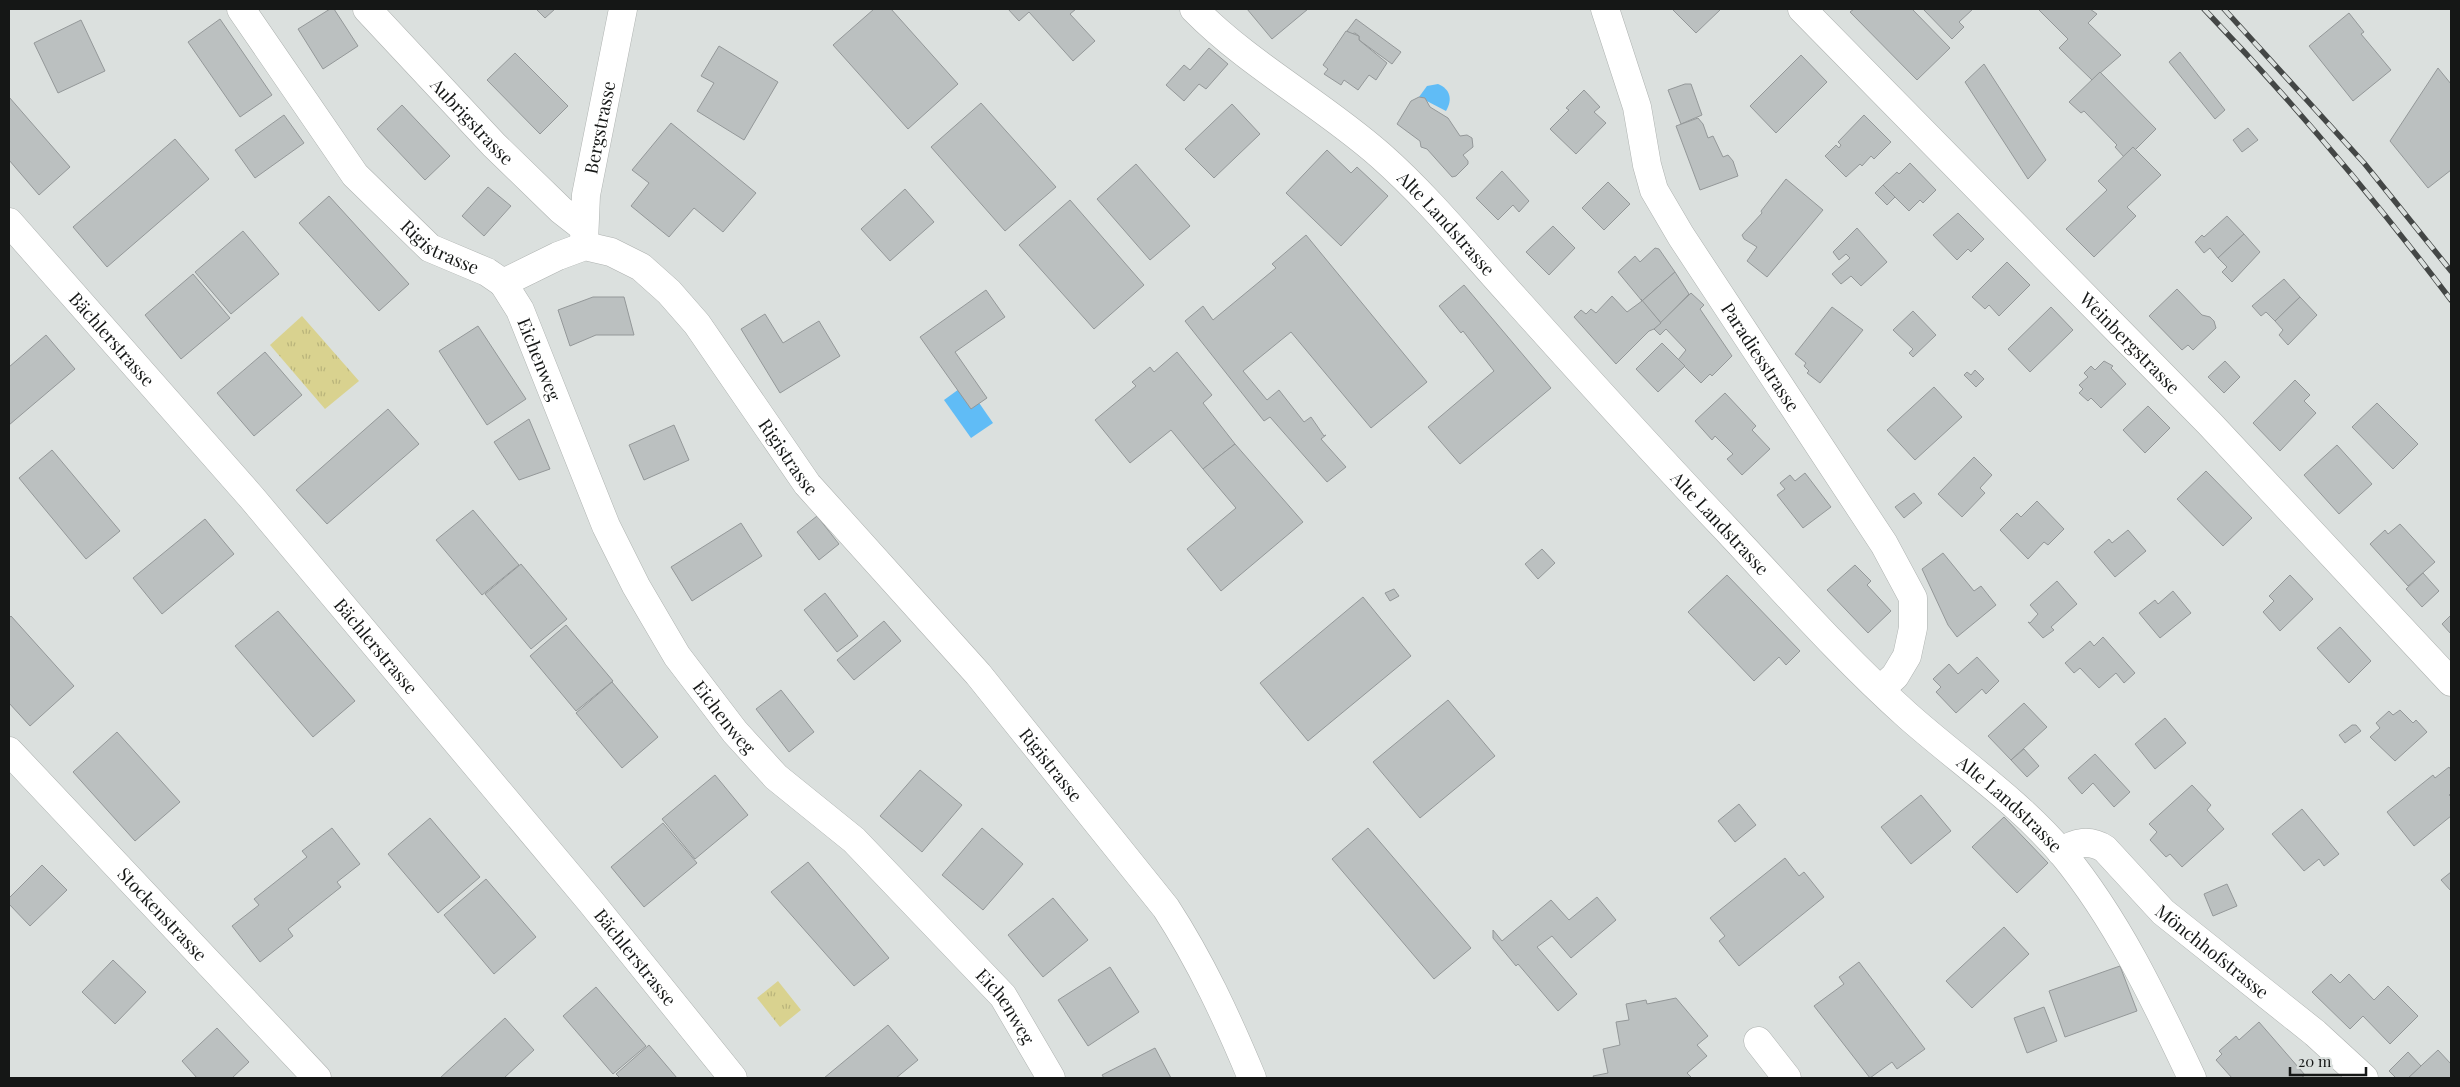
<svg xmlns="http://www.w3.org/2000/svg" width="2460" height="1087" font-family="'Playfair Display',serif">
<defs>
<pattern id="park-tufts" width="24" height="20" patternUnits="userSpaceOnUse" patternTransform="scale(1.25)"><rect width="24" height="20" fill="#d9d28f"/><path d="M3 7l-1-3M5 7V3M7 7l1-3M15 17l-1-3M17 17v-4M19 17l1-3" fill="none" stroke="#b9b47b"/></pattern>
</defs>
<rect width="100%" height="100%" fill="#dbe0de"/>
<g fill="url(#park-tufts)">
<polygon points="302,316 359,381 325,409 270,345"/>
<polygon points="778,981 801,1010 780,1027 757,998"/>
</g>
<g fill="#60bcf6">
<path d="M 1438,84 C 1450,89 1453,99 1446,111 L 1419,97 L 1427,86 Z"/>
<polygon points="966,384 993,423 971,438 944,400"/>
</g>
<g fill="#bbc0c0" stroke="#949899">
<polygon points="330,9 334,9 358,46 323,69 298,29"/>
<polygon points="536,9 555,9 545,18"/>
<polygon points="874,9 891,9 958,84 908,129 833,45"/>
<polygon points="1008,9 1076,9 1070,14 1095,41 1073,61 1029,12 1019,21"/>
<polygon points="1247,9 1308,9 1272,39"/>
<polygon points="1672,9 1721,9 1696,33"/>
<polygon points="1854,9 1912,9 1950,48 1917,80 1850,12"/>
<polygon points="1925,9 1973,9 1959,22 1964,27 1952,39 1924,10"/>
<polygon points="2038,9 2090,9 2097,14 2088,23 2121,55 2092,80 2059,48 2068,39"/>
<polygon points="2349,13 2364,32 2361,34 2391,70 2353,101 2309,46"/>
<polygon points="220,19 272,95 240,117 188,42"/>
<polygon points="1356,19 1401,52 1392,64 1359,40 1359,36 1355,33 1351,34 1347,31"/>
<polygon points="81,20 105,71 58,93 34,43"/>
<polygon points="1346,31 1359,36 1359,40 1387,63 1376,80 1369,75 1358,90 1344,80 1341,85 1324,74 1328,69 1323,65"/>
<polygon points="719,46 778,82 744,140 697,111 714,83 701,76"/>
<polygon points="1209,48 1228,64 1206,89 1199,84 1184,101 1166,85 1184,65 1190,70"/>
<polygon points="2180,52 2225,110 2215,119 2169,62"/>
<polygon points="515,53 568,106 540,134 487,80"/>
<polygon points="1801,55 1827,82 1776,133 1750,106"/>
<polygon points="1984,64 2046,160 2028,179 1965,82"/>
<polygon points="2438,68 2451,84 2451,170 2428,188 2390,141"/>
<polygon points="2100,72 2156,129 2135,150 2133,147 2124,157 2115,147 2117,145 2084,111 2081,113 2069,102"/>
<polygon points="1685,84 1691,84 1702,115 1681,124 1668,90"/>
<polygon points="1584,90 1600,107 1594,112 1606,123 1576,154 1550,129 1569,110 1566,108"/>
<polygon points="9,97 70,167 39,195 9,160"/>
<polygon points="1419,97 1425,98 1430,107 1448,118 1460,136 1467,135 1472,138 1473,147 1463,155 1468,161 1468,164 1456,176 1452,177 1427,149 1421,147 1420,141 1397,124 1411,101"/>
<polygon points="981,103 1056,187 1005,231 931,147"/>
<polygon points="1232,104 1260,134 1214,178 1185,149"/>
<polygon points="402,105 450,156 425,180 377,129"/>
<polygon points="284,115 304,143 255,178 235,150"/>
<polygon points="1864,115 1891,142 1874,159 1871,156 1862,166 1860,164 1846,177 1825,156 1836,145 1839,148 1841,145 1838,142"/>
<polygon points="1698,118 1703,124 1708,138 1713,136 1723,157 1728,155 1733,161 1738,176 1700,190 1676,126"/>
<polygon points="671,123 756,193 723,232 694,208 669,237 631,206 649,183 632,170"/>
<polygon points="2248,128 2258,140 2242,152 2233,140"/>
<polygon points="175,139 209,179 107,267 73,227"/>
<polygon points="2133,147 2161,175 2127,207 2136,216 2094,257 2066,229 2107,190 2098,181"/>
<polygon points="1327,150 1351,173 1357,167 1388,196 1341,246 1286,193"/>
<polygon points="1910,163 1936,190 1923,203 1920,200 1909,211 1883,185 1897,172 1899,174"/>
<polygon points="1136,164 1190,226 1150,260 1097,199"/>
<polygon points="1502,171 1529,201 1519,212 1513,205 1498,220 1476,198"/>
<polygon points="1786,179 1823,210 1767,277 1747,261 1757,247 1744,239 1742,235 1762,213 1761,211"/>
<polygon points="1608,182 1630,204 1604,230 1582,208"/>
<polygon points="1883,185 1895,197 1887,205 1875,193"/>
<polygon points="488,187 511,206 484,236 462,216"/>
<polygon points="905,189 934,222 890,261 861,229"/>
<polygon points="329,196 409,284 379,311 299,223"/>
<polygon points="1070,200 1144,285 1094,329 1019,245"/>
<polygon points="1958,213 1984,239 1971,252 1968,249 1957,260 1933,235"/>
<polygon points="2227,216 2244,234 2218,258 2210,248 2204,253 2195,242 2202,235 2204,237"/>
<polygon points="1553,226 1575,248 1549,275 1526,252"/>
<polygon points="1857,228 1887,262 1861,286 1851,276 1841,284 1832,274 1850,258 1846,254 1839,260 1833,252"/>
<polygon points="243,231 279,274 231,314 195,272"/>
<polygon points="2244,234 2260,252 2232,282 2222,272 2227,267 2218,258"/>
<polygon points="1306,235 1427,382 1371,428 1291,332 1243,371 1267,400 1279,390 1304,422 1311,417 1324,436 1326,435 1321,439 1346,467 1327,482 1270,417 1264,421 1185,321 1203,306 1213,320 1276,268 1272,264"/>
<polygon points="1655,248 1659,249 1675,272 1642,301 1618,272 1635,256 1640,262"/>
<polygon points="2007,262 2030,285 1999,316 1989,305 1985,309 1972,297"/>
<polygon points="1675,272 1689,294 1661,323 1642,301"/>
<polygon points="193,274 230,318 181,359 145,315"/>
<polygon points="2284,279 2300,297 2275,321 2266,312 2261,316 2252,306"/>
<polygon points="1464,285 1551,388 1460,464 1428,427 1494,371 1463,331 1461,333 1439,306"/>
<polygon points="2177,289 2202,315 2210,317 2214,321 2216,328 2193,350 2188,345 2182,350 2149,316"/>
<polygon points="986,290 1005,317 955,352 987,398 971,409 920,337"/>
<polygon points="1691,293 1704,305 1700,309 1732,356 1712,376 1710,374 1701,383 1678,360 1686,350 1666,329 1660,335 1654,329"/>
<polygon points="1612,296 1627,312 1642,301 1641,299 1661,323 1654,329 1649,331 1616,364 1574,317 1581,310 1586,314 1591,309 1596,313"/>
<polygon points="593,297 624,297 634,335 596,335 570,346 558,310"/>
<polygon points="2300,297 2317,315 2288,345 2279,335 2283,330 2275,321"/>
<polygon points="1832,307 1863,330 1820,383 1807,373 1809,371 1804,366 1806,363 1795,354"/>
<polygon points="2051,307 2073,330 2030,372 2008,349"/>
<polygon points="1913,311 1936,335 1913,357 1909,353 1913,349 1893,330"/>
<polygon points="765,314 783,343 819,321 840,356 780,393 741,329"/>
<polygon points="478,326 526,399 487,425 439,351"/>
<polygon points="46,335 75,369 9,425 9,367"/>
<polygon points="1662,343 1685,366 1658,392 1636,369"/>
<polygon points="265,352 302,395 254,436 217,393"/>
<polygon points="1177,352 1212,395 1203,403 1235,444 1203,469 1171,430 1130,463 1095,420 1136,386 1132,382 1150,367 1154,372"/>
<polygon points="2104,361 2113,366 2111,368 2126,384 2101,408 2091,398 2088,401 2079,393 2083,389 2079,385 2088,377 2084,373 2091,366 2095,370"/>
<polygon points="2225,361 2240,377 2224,393 2208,377"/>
<polygon points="1975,370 1984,379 1976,387 1964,375 1967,372 1971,375"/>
<polygon points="2295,380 2310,395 2304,401 2316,413 2280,451 2253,423"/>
<polygon points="1934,387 1962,417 1915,460 1887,430"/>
<polygon points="1725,393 1756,426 1752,430 1770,449 1742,475 1727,459 1733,454 1715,436 1712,440 1695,421"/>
<polygon points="2377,403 2418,444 2393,469 2352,427"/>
<polygon points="2148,406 2170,428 2145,453 2123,430"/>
<polygon points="388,409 419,444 327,524 296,490"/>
<polygon points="529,419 550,469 519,480 494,442"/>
<polygon points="674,425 689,460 644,480 629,445"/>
<polygon points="1235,444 1303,522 1221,591 1187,549 1236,508 1203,469"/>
<polygon points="2337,445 2372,484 2339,514 2304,475"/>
<polygon points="52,450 120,531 86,559 19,478"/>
<polygon points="1974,457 1992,475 1980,488 1985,493 1962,517 1938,494"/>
<polygon points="2206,471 2252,518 2223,546 2177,499"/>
<polygon points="1805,473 1831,507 1803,528 1777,495 1785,489 1780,483 1790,475 1795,481"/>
<polygon points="1914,493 1922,503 1904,518 1895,507"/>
<polygon points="2037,501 2064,529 2048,545 2044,542 2028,559 2000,530 2017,513 2021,517"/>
<polygon points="473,510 519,565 482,595 436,540"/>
<polygon points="817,516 839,544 819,560 797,532"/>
<polygon points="205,519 234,554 162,614 133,578"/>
<polygon points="741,523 762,556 692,601 671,567"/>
<polygon points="2400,524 2435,562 2408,586 2370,544 2385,530 2388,534"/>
<polygon points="2128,530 2146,551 2115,577 2094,552 2109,539 2112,543"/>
<polygon points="1542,549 1555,563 1538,579 1525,564"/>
<polygon points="1943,553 1974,591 1981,586 1996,605 1957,637 1948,625 1922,569"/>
<polygon points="521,564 567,619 531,649 485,594"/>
<polygon points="1855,565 1871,581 1867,585 1891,611 1868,633 1827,590"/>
<polygon points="2423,573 2439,591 2422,607 2406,589"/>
<polygon points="1727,575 1800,651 1786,665 1779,657 1754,681 1688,612"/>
<polygon points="2290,575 2313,599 2280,631 2263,612 2274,601 2269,596"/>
<polygon points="2057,581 2077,604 2051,627 2054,630 2043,638 2028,622 2030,623 2038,614 2030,605"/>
<polygon points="1394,589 1399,596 1390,601 1385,593"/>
<polygon points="2173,591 2191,613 2160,638 2139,613 2155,600 2158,604"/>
<polygon points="825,593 858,636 837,652 804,610"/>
<polygon points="1363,597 1411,656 1308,741 1260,683"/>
<polygon points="278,611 355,701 313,737 235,646"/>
<polygon points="2451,615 2451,634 2442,624"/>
<polygon points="11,616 74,686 30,726 9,703 9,618"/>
<polygon points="884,621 901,641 854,680 837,660"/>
<polygon points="566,625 613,681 576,711 530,656"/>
<polygon points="2340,627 2371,661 2349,683 2317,648"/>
<polygon points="2103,637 2135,673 2124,683 2116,673 2099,688 2080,668 2074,673 2065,663 2090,641 2094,646"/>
<polygon points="1977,657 1999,681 1986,694 1982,689 1956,713 1936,692 1941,687 1933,679 1949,664 1958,674"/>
<polygon points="612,682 658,737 622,768 576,713"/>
<polygon points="781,690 814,732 789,752 756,709"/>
<polygon points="1448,700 1495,756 1420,818 1373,762"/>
<polygon points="2024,703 2047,727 2011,760 1988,736"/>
<polygon points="2400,710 2413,723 2416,720 2427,732 2395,761 2370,737 2380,728 2376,723 2389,711 2393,715"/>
<polygon points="2165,718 2186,743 2155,769 2135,744"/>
<polygon points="2352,725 2356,725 2361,731 2345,743 2339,735"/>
<polygon points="117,732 180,802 135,841 73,772"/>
<polygon points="2024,749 2039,766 2027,777 2011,760"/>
<polygon points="2095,754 2130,792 2114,807 2093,783 2082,794 2068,778"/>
<polygon points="2449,767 2451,770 2451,793 2449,795 2451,797 2451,816 2414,846 2387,812 2433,775 2435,778"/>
<polygon points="920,770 962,805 922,852 880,816"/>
<polygon points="715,775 748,815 695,859 662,819"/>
<polygon points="2192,785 2211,805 2207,810 2224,829 2182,867 2170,854 2166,857 2150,840 2157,832 2149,824"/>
<polygon points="1921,795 1951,831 1911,864 1881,827"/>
<polygon points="1739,804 1756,825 1735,842 1718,821"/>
<polygon points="2302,809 2339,854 2324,866 2319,859 2304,871 2272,834"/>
<polygon points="2004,817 2048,863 2017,893 1972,847"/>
<polygon points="430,818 480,877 438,913 388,854"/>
<polygon points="663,823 697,863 644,907 611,867"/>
<polygon points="332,828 360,864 337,882 341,887 288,929 293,936 260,962 232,926 259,905 254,899 307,857 302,851"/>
<polygon points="982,828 1023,864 983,910 942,875"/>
<polygon points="1368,828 1471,948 1434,979 1332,859"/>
<polygon points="1785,858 1799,876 1804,872 1824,897 1739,966 1719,941 1725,936 1710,918"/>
<polygon points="808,862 889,958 854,986 771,892"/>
<polygon points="42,865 67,890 30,926 9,904 9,898"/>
<polygon points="2451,872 2451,891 2441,880"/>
<polygon points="486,879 536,937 494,974 444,915"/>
<polygon points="2227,884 2237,906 2213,916 2204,894"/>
<polygon points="1597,897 1616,920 1571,958 1552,936 1537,947 1577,994 1558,1011 1518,964 1516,966 1493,938 1493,930 1502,941 1551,900 1569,920"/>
<polygon points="1053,898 1088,940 1043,977 1008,935"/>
<polygon points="2004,927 2029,954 1972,1008 1946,981"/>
<polygon points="113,960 146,992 115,1024 82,992"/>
<polygon points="1859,962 1925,1049 1897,1069 1892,1062 1870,1078 1814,1006 1844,984 1839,977"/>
<polygon points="2120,966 2137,1011 2065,1037 2049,991"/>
<polygon points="1110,967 1139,1012 1088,1046 1058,1000"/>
<polygon points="2331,974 2340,983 2349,974 2374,1000 2388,986 2418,1016 2390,1044 2363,1016 2350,1029 2312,992"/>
<polygon points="596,987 646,1046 613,1074 563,1016"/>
<polygon points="1676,998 1708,1036 1697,1045 1707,1056 1687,1073 1692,1078 1594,1078 1593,1076 1608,1073 1603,1049 1620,1045 1616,1022 1629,1020 1626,1004 1646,1000 1647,1004"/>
<polygon points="2044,1007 2057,1041 2027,1053 2014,1018"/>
<polygon points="505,1018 534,1050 504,1078 440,1078"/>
<polygon points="2259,1022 2305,1075 2301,1078 2232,1078 2216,1060 2222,1054 2219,1051 2236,1036 2239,1040"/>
<polygon points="888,1025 918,1060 896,1078 824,1078"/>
<polygon points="217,1028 249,1062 232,1078 197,1078 182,1061"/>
<polygon points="649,1045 677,1078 620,1078 616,1074"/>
<polygon points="1155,1048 1171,1078 1104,1078 1102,1075"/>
<polygon points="2438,1050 2451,1064 2451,1078 2408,1078"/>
<polygon points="2408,1052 2421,1066 2408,1078 2396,1078 2389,1071"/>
</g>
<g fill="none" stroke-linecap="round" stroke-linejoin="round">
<defs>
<g id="minor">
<path id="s1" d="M 241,9 L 355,175 L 430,248 L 487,272 L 503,283 L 558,256 L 585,246 L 611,252 L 641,267 L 669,292 L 697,324 L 807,484 L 978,674 L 1166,908 C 1201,962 1227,1018 1252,1078"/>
<path id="s2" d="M 367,9 L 494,145 L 561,210 L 584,228"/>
<path id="s3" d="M 1194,9 C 1249,65 1321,103 1380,155 C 1430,199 1472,252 1517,301 C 1586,378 1656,455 1727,530 C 1786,593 1844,659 1908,716 C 1960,762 2018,801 2063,854 C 2118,921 2155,1000 2192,1078"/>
<path id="s4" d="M 1605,9 L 1637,107 L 1647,165 L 1654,190 L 1681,236 L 1884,544 L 1913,598 L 1913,628 L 1907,656 L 1895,676 L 1881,689"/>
<path id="s5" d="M 1802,9 L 2210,424 L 2451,682"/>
<path id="s6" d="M 9,222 L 252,498 L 591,902 L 733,1078"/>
<path id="s7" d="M 584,242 L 586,195 L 623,9"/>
<path id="s8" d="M 503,283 L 520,310 L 606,526 L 636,586 L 677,656 L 735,732 L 776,777 L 854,840 L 1003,996 L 1051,1078"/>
<path id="s9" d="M 9,751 L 317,1078"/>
<path id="s10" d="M 2061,852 C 2075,842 2090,839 2105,849 L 2163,912 L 2315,1033 L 2364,1078"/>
<polyline points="1758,1041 1787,1078"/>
</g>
</defs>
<use href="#minor" stroke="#aeb2b0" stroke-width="29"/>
<use href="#minor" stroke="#fff" stroke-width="28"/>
<defs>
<g id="rail">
<path d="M 2204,9 C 2292,101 2374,198 2451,300"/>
<polyline points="2224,9 2364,163 2451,271"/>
</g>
</defs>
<use href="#rail" stroke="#444746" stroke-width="5.5"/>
<use href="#rail" stroke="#dbe0de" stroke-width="4" stroke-dasharray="11" stroke-linecap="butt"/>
</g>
<g text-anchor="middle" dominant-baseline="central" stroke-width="4" stroke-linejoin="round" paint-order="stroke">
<g font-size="18" fill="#151716" stroke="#dbe0de">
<text stroke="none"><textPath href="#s2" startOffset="154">Aubrigstrasse</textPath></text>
<text stroke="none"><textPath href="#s7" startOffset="116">Bergstrasse</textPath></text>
<text stroke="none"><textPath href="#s3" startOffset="332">Alte Landstrasse</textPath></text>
<text stroke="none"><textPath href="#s1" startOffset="314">Rigistrasse</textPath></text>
<text stroke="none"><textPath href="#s6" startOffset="156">Bächlerstrasse</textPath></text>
<text stroke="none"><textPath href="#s5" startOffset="468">Weinbergstrasse</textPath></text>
<text stroke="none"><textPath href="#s4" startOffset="386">Paradiesstrasse</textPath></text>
<text stroke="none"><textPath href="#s8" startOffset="85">Eichenweg</textPath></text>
<text stroke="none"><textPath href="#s1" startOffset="779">Rigistrasse</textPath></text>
<text stroke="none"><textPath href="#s3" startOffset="738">Alte Landstrasse</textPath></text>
<text stroke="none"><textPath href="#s6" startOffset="561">Bächlerstrasse</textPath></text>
<text stroke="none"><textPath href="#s8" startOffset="490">Eichenweg</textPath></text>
<text stroke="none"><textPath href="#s1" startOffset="1184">Rigistrasse</textPath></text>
<text stroke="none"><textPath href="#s3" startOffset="1142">Alte Landstrasse</textPath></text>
<text stroke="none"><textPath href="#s9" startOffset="224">Stockenstrasse</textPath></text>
<text stroke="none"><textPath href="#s10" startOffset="196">Mönchhofstrasse</textPath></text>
<text stroke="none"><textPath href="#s6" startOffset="966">Bächlerstrasse</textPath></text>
<text stroke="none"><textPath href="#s8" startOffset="895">Eichenweg</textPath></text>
</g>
</g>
<rect width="2460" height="1087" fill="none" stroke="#151716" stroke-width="20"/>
<path d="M2290 1067v8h76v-8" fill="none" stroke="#151716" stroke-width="2.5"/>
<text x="2298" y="1067" font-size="15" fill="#151716" stroke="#dbe0de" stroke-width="4" paint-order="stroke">20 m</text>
</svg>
